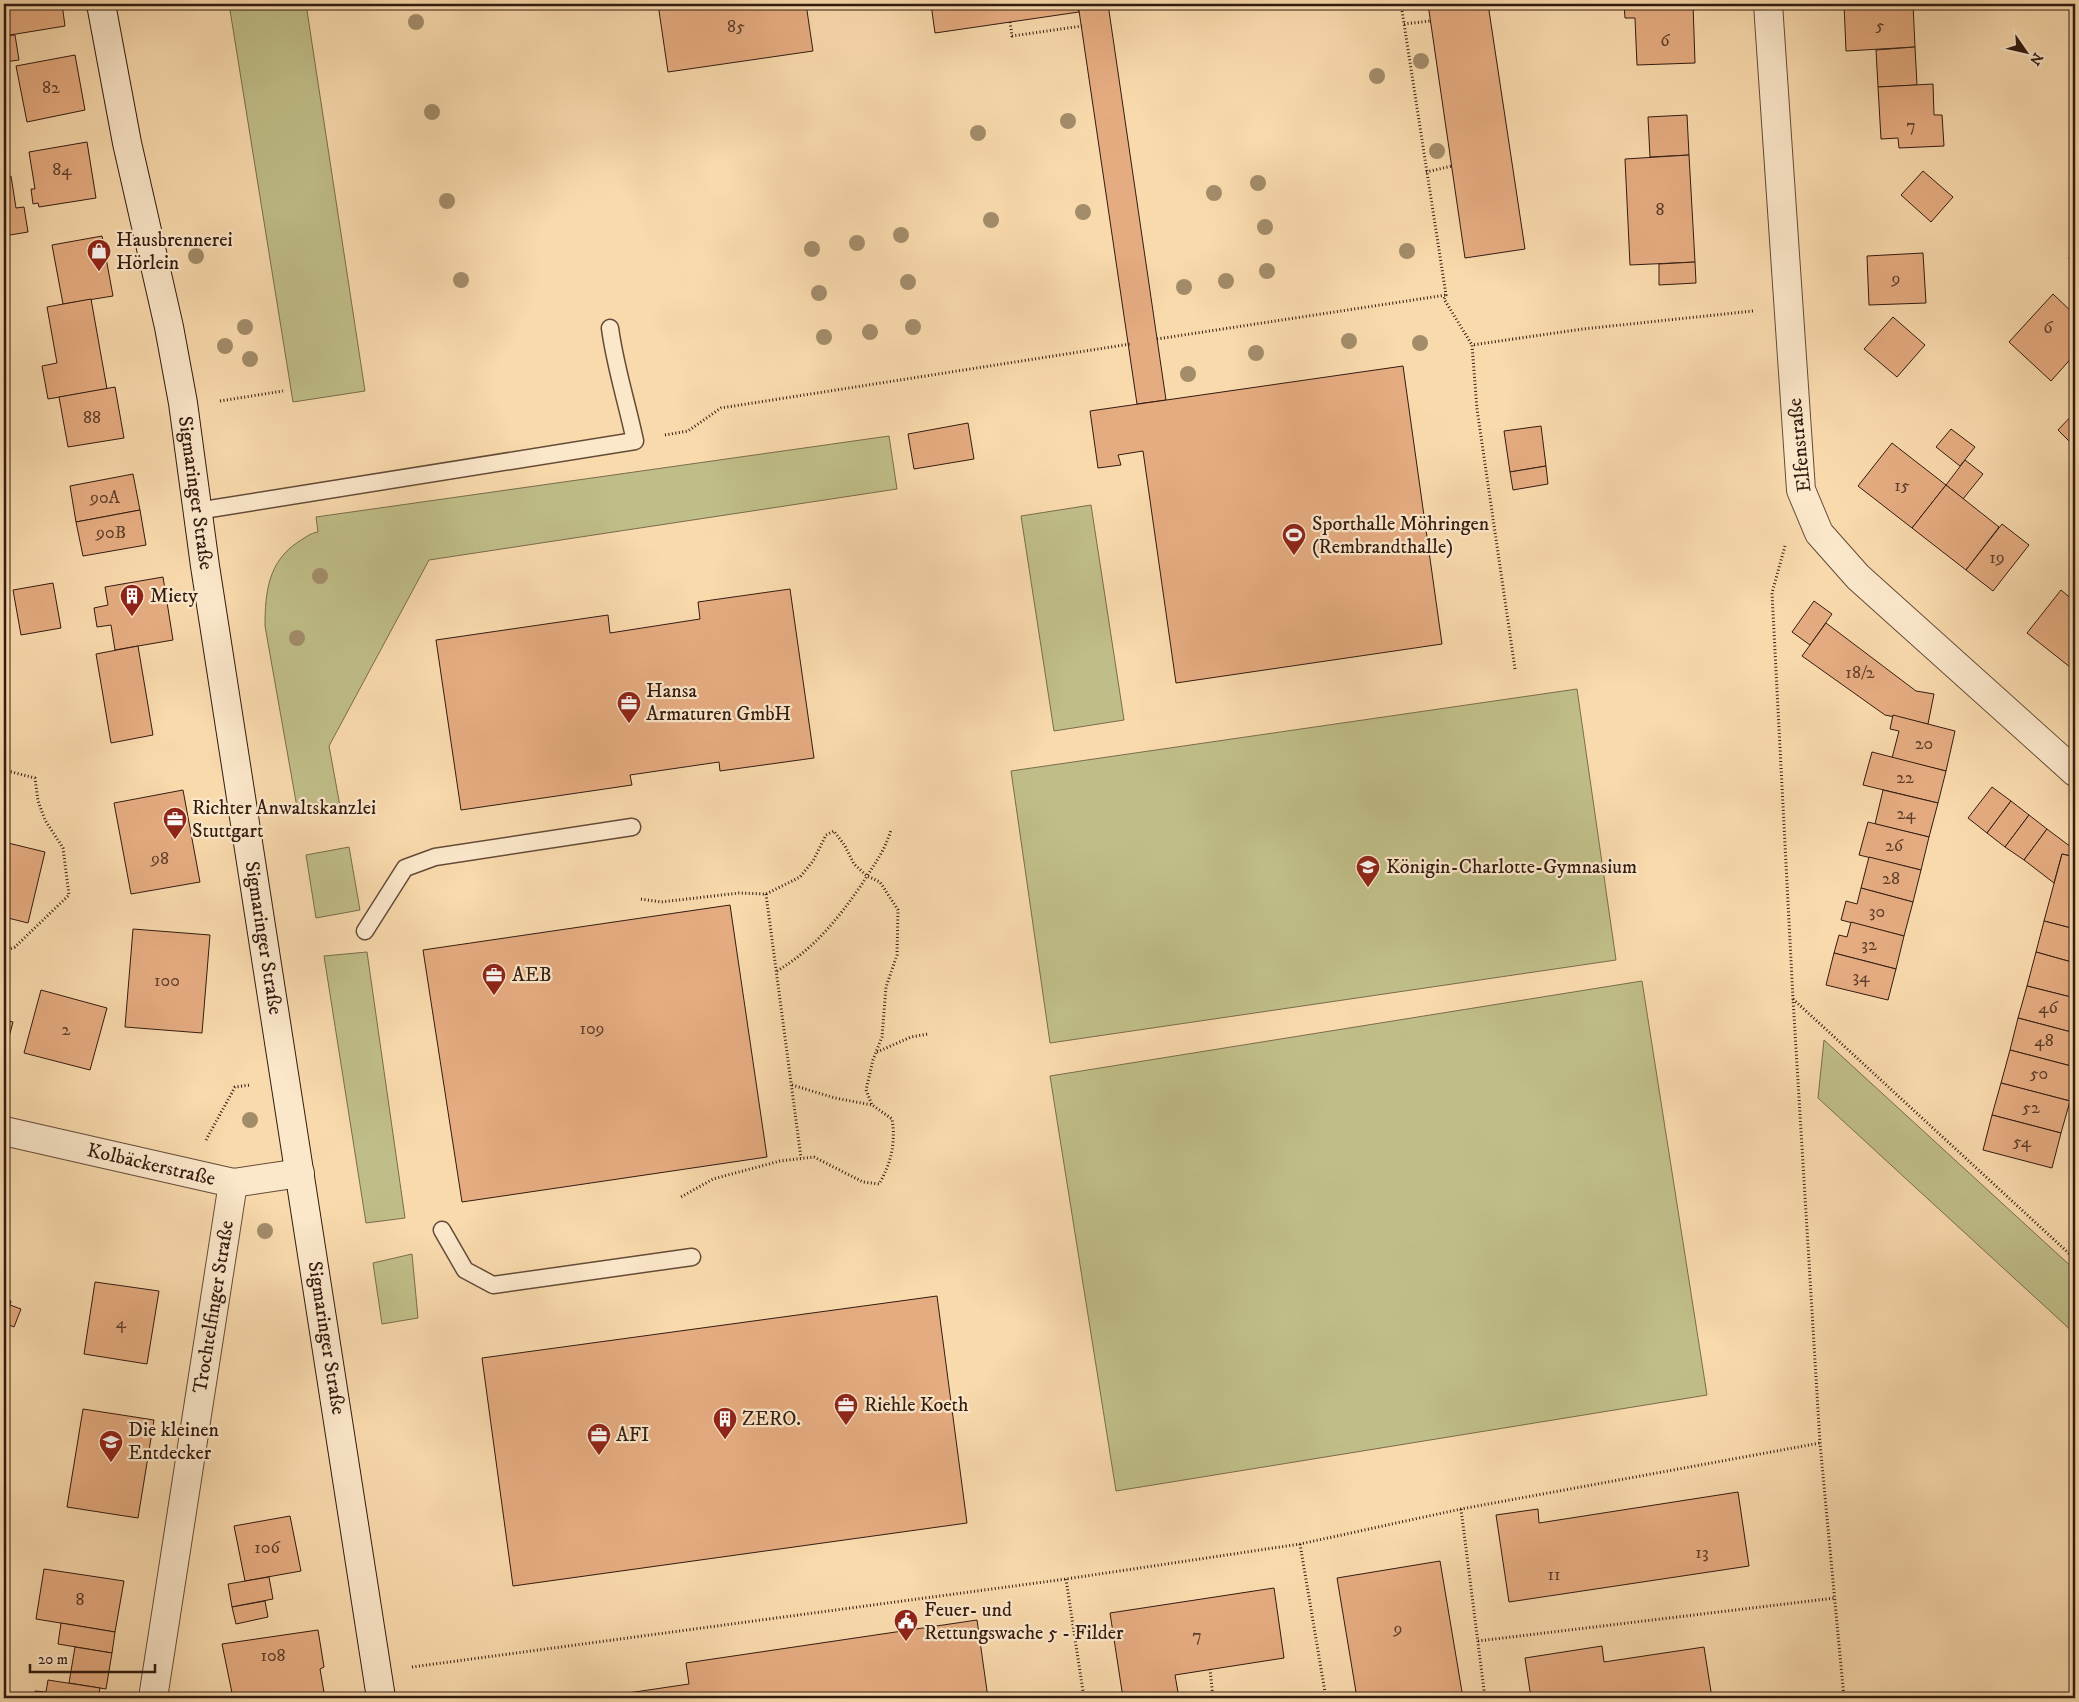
<svg xmlns="http://www.w3.org/2000/svg" width="2079" height="1702" font-family="'IM FELL DW Pica',serif">
<rect width="100%" height="100%" fill="#f9daad"/>
<filter id="stains"><feTurbulence type="fractalNoise" baseFrequency=".004" numOctaves="4"/><feColorMatrix values="0 0 0 0 .2 0 0 0 0 .09 0 0 0 0 .02 0 0 0 .5 -.17"/></filter>
<radialGradient id="worn" r=".72"><stop offset=".6" stop-color="#630" stop-opacity="0"/><stop offset="1" stop-color="#630" stop-opacity=".3"/></radialGradient>
<g fill="#c0be88" stroke="#796c4c">
<polygon points="229,4 306,4 365,391 293,402"/>
<path d="M 889,436 L 897,489 L 429,560 L 329,746 L 340,806 L 298,813 L 265,626 C 265,593 268,562 298,542 C 305,538 310,533 318,532 L 316,517 Z"/>
<polygon points="1091,505 1124,720 1054,731 1021,516"/>
<polygon points="1577,689 1616,960 1050,1043 1011,771"/>
<polygon points="349,847 360,910 316,918 306,855"/>
<polygon points="367,952 405,1218 366,1223 324,956"/>
<polygon points="1642,981 1707,1395 1116,1491 1050,1076"/>
<polygon points="1824,1040 2075,1270 2075,1334 1818,1098"/>
<polygon points="412,1254 418,1318 382,1324 373,1263"/>
</g>
<g fill="#e6ac81" stroke="#321b10">
<polygon points="4,4 62,4 65,26 4,36"/>
<polygon points="658,4 806,4 813,51 668,72"/>
<polygon points="931,4 1078,4 1079,12 935,33"/>
<polygon points="1078,4 1108,4 1166,400 1137,404"/>
<polygon points="1428,4 1488,4 1525,249 1465,258"/>
<polygon points="1624,4 1693,4 1695,63 1637,65 1635,18 1625,18"/>
<polygon points="1844,4 1913,4 1915,47 1846,51"/>
<polygon points="15,35 19,60 4,62 4,36"/>
<polygon points="1915,47 1917,85 1878,87 1876,50"/>
<polygon points="75,55 85,110 27,122 16,66"/>
<polygon points="1933,84 1934,115 1942,115 1944,146 1899,148 1898,138 1881,139 1878,87"/>
<polygon points="1687,115 1689,155 1650,157 1648,117"/>
<polygon points="87,142 96,198 39,207 38,203 33,204 31,189 35,189 29,152"/>
<polygon points="1689,155 1695,262 1630,265 1625,159"/>
<polygon points="1923,171 1953,197 1931,222 1901,195"/>
<polygon points="11,176 16,208 24,207 28,232 4,236 4,178"/>
<polygon points="2075,231 2075,261 2069,259"/>
<polygon points="102,236 113,296 63,304 52,245"/>
<polygon points="1923,253 1926,303 1869,305 1867,256"/>
<polygon points="1695,262 1696,283 1659,285 1659,264"/>
<polygon points="2053,294 2075,315 2075,354 2051,381 2009,342"/>
<polygon points="91,299 107,389 48,399 42,366 57,363 47,307"/>
<polygon points="1893,317 1925,345 1897,377 1864,349"/>
<polygon points="1403,366 1442,644 1176,683 1143,451 1118,455 1121,465 1098,468 1090,411"/>
<polygon points="115,387 124,438 68,447 59,397"/>
<polygon points="2075,412 2075,436 2070,442 2058,430"/>
<polygon points="968,423 974,459 914,469 908,434"/>
<polygon points="1541,426 1546,466 1510,472 1504,431"/>
<polygon points="1951,429 1975,447 1960,466 1936,447"/>
<polygon points="1892,443 1946,485 1912,528 1858,486"/>
<polygon points="1965,460 1983,474 1963,499 1946,485"/>
<polygon points="1546,466 1548,484 1513,490 1510,472"/>
<polygon points="133,474 140,510 76,522 70,486"/>
<polygon points="1946,485 1999,527 1966,570 1912,528"/>
<polygon points="140,510 146,545 83,556 76,522"/>
<polygon points="2002,524 2029,545 1993,591 1966,570"/>
<polygon points="163,577 173,640 115,650 111,625 97,627 94,608 108,605 105,587"/>
<polygon points="53,583 61,628 21,635 13,590"/>
<polygon points="790,589 814,758 720,771 719,762 671,769 630,775 632,785 461,810 436,640 608,615 610,633 700,619 698,602"/>
<polygon points="2061,590 2075,602 2075,671 2027,633"/>
<polygon points="1814,601 1832,614 1810,645 1792,632"/>
<polygon points="1826,623 1916,691 1934,694 1928,724 1885,715 1802,656"/>
<polygon points="138,646 153,735 111,743 96,654"/>
<polygon points="1893,715 1955,731 1946,771 1892,758 1899,731 1890,729"/>
<polygon points="1872,752 1946,771 1938,803 1863,785"/>
<polygon points="1992,787 2011,801 1987,833 1968,818"/>
<polygon points="183,790 200,882 131,894 114,803"/>
<polygon points="1883,790 1938,803 1929,837 1875,824"/>
<polygon points="2011,801 2029,815 2005,847 1987,833"/>
<polygon points="2029,815 2047,829 2024,860 2005,847"/>
<polygon points="1868,822 1929,837 1921,870 1859,855"/>
<polygon points="2047,829 2075,850 2075,857 2062,854 2054,883 2024,860"/>
<polygon points="4,842 45,852 28,923 4,917"/>
<polygon points="2062,854 2075,857 2075,929 2044,921"/>
<polygon points="1869,857 1921,870 1913,902 1861,888"/>
<polygon points="1861,888 1913,902 1904,936 1841,920 1846,901 1857,904"/>
<polygon points="730,905 767,1157 462,1202 423,950"/>
<polygon points="2044,921 2075,929 2075,963 2036,952"/>
<polygon points="1851,922 1904,936 1896,969 1834,953 1839,935 1847,937"/>
<polygon points="133,929 210,935 202,1033 125,1027"/>
<polygon points="2036,952 2075,963 2075,998 2027,986"/>
<polygon points="1834,953 1896,969 1888,1000 1826,985"/>
<polygon points="2027,986 2075,998 2075,1033 2018,1018"/>
<polygon points="41,990 107,1008 90,1070 24,1053"/>
<polygon points="2018,1018 2075,1033 2075,1067 2010,1050"/>
<polygon points="4,1020 13,1022 4,1056"/>
<polygon points="2010,1050 2075,1067 2075,1081 2070,1101 2001,1083"/>
<polygon points="2001,1083 2070,1101 2061,1133 1992,1115"/>
<polygon points="1992,1115 2061,1133 2052,1168 1983,1150"/>
<polygon points="95,1282 159,1291 147,1364 84,1354"/>
<polygon points="937,1296 967,1523 513,1586 482,1358"/>
<polygon points="4,1299 11,1301 10,1305 21,1309 14,1327 4,1323"/>
<polygon points="83,1409 154,1420 138,1518 67,1507"/>
<polygon points="1738,1492 1749,1566 1509,1602 1496,1515 1538,1509 1539,1523"/>
<polygon points="290,1516 301,1571 245,1581 234,1526"/>
<polygon points="1440,1561 1463,1698 1357,1698 1337,1578"/>
<polygon points="44,1569 124,1581 115,1632 36,1619"/>
<polygon points="269,1577 273,1599 232,1607 228,1584"/>
<polygon points="1274,1588 1284,1658 1175,1675 1179,1698 1123,1698 1110,1613"/>
<polygon points="265,1601 268,1617 236,1624 232,1607"/>
<polygon points="977,1620 988,1698 594,1698 689,1684 686,1663"/>
<polygon points="61,1623 115,1632 112,1653 58,1644"/>
<polygon points="318,1630 324,1667 320,1669 325,1698 233,1698 222,1644"/>
<polygon points="1602,1646 1604,1662 1704,1647 1712,1698 1531,1698 1525,1658"/>
<polygon points="75,1647 112,1653 106,1689 69,1683"/>
<polygon points="48,1680 100,1688 98,1698 33,1698 35,1691 46,1692"/>
</g>
<g fill="none" stroke-linecap="round" stroke-linejoin="round">
<defs>
<g id="lane">
<path d="M 197,511 L 635,441 C 627,403 615,366 610,328"/>
<polyline points="365,931 405,868 435,857 632,827"/>
<polyline points="442,1230 465,1270 493,1285 692,1257"/>
</g>
<g id="street">
<polyline points="1768,4 1801,490 1819,533 1858,577 2075,772"/>
<polyline points="4,1131 233,1183 300,1173"/>
<polyline points="153,1698 233,1183"/>
</g>
<polyline id="secondary" points="101,4 127,143 169,327 183,403 205,566 381,1698"/>
</defs>
<use href="#lane" stroke="#644b37" stroke-width="19"/>
<use href="#street" stroke="#644b37" stroke-width="30"/>
<use href="#secondary" stroke="#321b10" stroke-width="30"/>
<g stroke="#321b10" stroke-width="3" stroke-dasharray="1 2.5" stroke-linecap="butt">
<polyline points="1401,4 1446,295 1444,299 1472,345"/>
<polyline points="1010,22 1012,36 1082,26"/>
<polyline points="1404,24 1430,21"/>
<polyline points="1426,172 1452,166"/>
<polyline points="1157,339 1446,295"/>
<polyline points="220,401 283,391"/>
<polyline points="665,435 688,431 721,408 1130,344"/>
<polyline points="1785,546 1772,593 1793,999 1820,1443 1844,1698"/>
<polyline points="1515,669 1477,409 1472,345 1583,329 1753,311"/>
<polyline points="4,770 35,778 38,801 45,820 63,848 69,895 15,947 4,951"/>
<polyline points="766,894 801,1158"/>
<path d="M 641,899 L 661,902 L 739,893 L 766,894 L 800,877 L 813,861 L 826,835 L 834,831 L 845,846 L 854,864 L 867,876 L 880,882 L 898,910 L 897,955 L 886,987 L 882,1037 L 873,1060 L 866,1090 L 872,1105 L 892,1119 C 896,1142 891,1164 879,1184 L 863,1182 L 814,1157 L 780,1161 L 713,1179 L 681,1197"/>
<path d="M 777,971 C 814,949 838,919 862,884 C 873,866 885,851 891,830"/>
<polyline points="1793,999 2075,1259"/>
<polyline points="877,1052 911,1037 928,1034"/>
<polyline points="792,1085 835,1098 872,1105"/>
<polyline points="206,1140 235,1087 250,1085"/>
<polyline points="1461,1509 1485,1698"/>
<polyline points="1300,1544 1326,1698"/>
<polyline points="1066,1579 1084,1698"/>
<polyline points="1478,1641 1835,1598"/>
<polyline points="412,1667 1066,1579 1300,1544 1461,1509 1820,1443"/>
<polyline points="1210,1669 1213,1698"/>
</g>
<use href="#lane" stroke="#fbe7ca" stroke-width="16"/>
<use href="#street" stroke="#fbe7ca" stroke-width="28"/>
<use href="#secondary" stroke="#fbe7ca" stroke-width="28"/>
</g>
<g fill="#a38c6a">
<circle cx="416" cy="22" r="8"/>
<circle cx="1421" cy="61" r="8"/>
<circle cx="1377" cy="76" r="8"/>
<circle cx="432" cy="112" r="8"/>
<circle cx="1068" cy="121" r="8"/>
<circle cx="978" cy="133" r="8"/>
<circle cx="1437" cy="151" r="8"/>
<circle cx="1258" cy="183" r="8"/>
<circle cx="1214" cy="193" r="8"/>
<circle cx="447" cy="201" r="8"/>
<circle cx="1083" cy="212" r="8"/>
<circle cx="991" cy="220" r="8"/>
<circle cx="1265" cy="227" r="8"/>
<circle cx="901" cy="235" r="8"/>
<circle cx="857" cy="243" r="8"/>
<circle cx="812" cy="249" r="8"/>
<circle cx="1407" cy="251" r="8"/>
<circle cx="196" cy="256" r="8"/>
<circle cx="1267" cy="271" r="8"/>
<circle cx="461" cy="280" r="8"/>
<circle cx="1226" cy="281" r="8"/>
<circle cx="908" cy="282" r="8"/>
<circle cx="1184" cy="287" r="8"/>
<circle cx="819" cy="293" r="8"/>
<circle cx="245" cy="327" r="8"/>
<circle cx="913" cy="327" r="8"/>
<circle cx="870" cy="332" r="8"/>
<circle cx="824" cy="337" r="8"/>
<circle cx="1349" cy="341" r="8"/>
<circle cx="1420" cy="343" r="8"/>
<circle cx="225" cy="346" r="8"/>
<circle cx="1256" cy="353" r="8"/>
<circle cx="250" cy="359" r="8"/>
<circle cx="1188" cy="374" r="8"/>
<circle cx="320" cy="576" r="8"/>
<circle cx="297" cy="638" r="8"/>
<circle cx="250" cy="1120" r="8"/>
<circle cx="265" cy="1231" r="8"/>
</g>
<defs>
<symbol id="shop-pin" viewBox="-11 -11 22 30"><path d="M0 17L-7.5 6A9.5 9.5 0 1 1 7.5 6Z" fill="#8f2418" stroke="#fbe7ca"/><path d="M-5-2.5h2.3a2.7 3.5 0 0 1 5.4 0H5L5.5 6h-11ZM-1.5-2.5h3a1.5 2.3 0 0 0-3 0Z" fill="#fff"/></symbol>
<symbol id="stadium-pin" viewBox="-11 -11 22 30"><path d="M0 17L-7.5 6A9.5 9.5 0 1 1 7.5 6Z" fill="#8f2418" stroke="#fbe7ca"/><path d="M0-5a6.5 5 0 1 0 0 10a6.5 5 0 1 0 0-10ZM-3.5-1.8h7v3.6h-7Z" fill="#fff"/></symbol>
<symbol id="building-pin" viewBox="-11 -11 22 30"><path d="M0 17L-7.5 6A9.5 9.5 0 1 1 7.5 6Z" fill="#8f2418" stroke="#fbe7ca"/><path d="M-4-6H4V6H1V3H-1V6H-4ZM-2.5-4.3h1.7v1.8h-1.7ZM.8-4.3h1.7v1.8H.8ZM-2.5-1h1.7V.8h-1.7ZM.8-1h1.7V.8H.8Z" fill="#fff"/></symbol>
<symbol id="office-pin" viewBox="-11 -11 22 30"><path d="M0 17L-7.5 6A9.5 9.5 0 1 1 7.5 6Z" fill="#8f2418" stroke="#fbe7ca"/><path d="M-6-3h4V-5.5h4V-3h4V5H-6ZM-1-4.5V-3h2v-1.5ZM-6 0V1H6V0Z" fill="#fff"/></symbol>
<symbol id="school-pin" viewBox="-11 -11 22 30"><path d="M0 17L-7.5 6A9.5 9.5 0 1 1 7.5 6Z" fill="#8f2418" stroke="#fbe7ca"/><path d="M0-5L7-2L0 1L-7-2ZM-4 1L0 2.5L4 1V4Q0 6-4 4Z" fill="#fff"/></symbol>
<symbol id="civic-pin" viewBox="-11 -11 22 30"><path d="M0 17L-7.5 6A9.5 9.5 0 1 1 7.5 6Z" fill="#8f2418" stroke="#fbe7ca"/><path d="M-.6-6.5H3V-4.5H.6V-3L4-1V1h2V6H-6V1h2V-1L-.6-3ZM-1.2 2.5V6h2.4V2.5Z" fill="#fff"/></symbol>
</defs>
<g fill-rule="evenodd">
<use href="#shop-pin" x="85" y="237" width="28" height="38"/>
<use href="#stadium-pin" x="1280" y="521" width="28" height="38"/>
<use href="#building-pin" x="118" y="582" width="28" height="38"/>
<use href="#office-pin" x="615" y="689" width="28" height="38"/>
<use href="#office-pin" x="161" y="805" width="28" height="38"/>
<use href="#school-pin" x="1354" y="853" width="28" height="38"/>
<use href="#office-pin" x="480" y="961" width="28" height="38"/>
<use href="#office-pin" x="832" y="1391" width="28" height="38"/>
<use href="#building-pin" x="711" y="1405" width="28" height="38"/>
<use href="#office-pin" x="585" y="1421" width="28" height="38"/>
<use href="#school-pin" x="97" y="1428" width="28" height="38"/>
<use href="#civic-pin" x="892" y="1607" width="28" height="38"/>
</g>
<g text-anchor="middle" dominant-baseline="central" stroke-width="4.5" stroke-linejoin="round" paint-order="stroke">
<g font-size="18" fill="#5f3f2c">
<text x="1880" y="26">5</text>
<text x="736" y="27">85</text>
<text x="1665" y="41">6</text>
<text x="51" y="88">82</text>
<text x="1911" y="126">7</text>
<text x="62" y="170">84</text>
<text x="1660" y="210">8</text>
<text x="1896" y="279">9</text>
<text x="2048" y="328">6</text>
<text x="92" y="418">88</text>
<text x="1902" y="486">15</text>
<text x="105" y="498">90A</text>
<text x="111" y="533">90B</text>
<text x="1997" y="558">19</text>
<text x="1860" y="673">18/2</text>
<text x="1924" y="744">20</text>
<text x="1905" y="778">22</text>
<text x="1906" y="814">24</text>
<text x="1894" y="846">26</text>
<text x="160" y="859">98</text>
<text x="1891" y="879">28</text>
<text x="1877" y="912">30</text>
<text x="1869" y="945">32</text>
<text x="1861" y="977">34</text>
<text x="167" y="981">100</text>
<text x="2048" y="1008">46</text>
<text x="592" y="1029">109</text>
<text x="66" y="1030">2</text>
<text x="2044" y="1041">48</text>
<text x="2039" y="1074">50</text>
<text x="2031" y="1108">52</text>
<text x="2022" y="1142">54</text>
<text x="121" y="1323">4</text>
<text x="267" y="1548">106</text>
<text x="1702" y="1553">13</text>
<text x="1554" y="1575">11</text>
<text x="80" y="1600">8</text>
<text x="1398" y="1629">9</text>
<text x="1197" y="1636">7</text>
<text x="273" y="1656">108</text>
</g>
<g font-size="20" fill="#321b10" stroke="#fbe7ca" text-anchor="start">
<text x="116" y="240">Hausbrennerei<tspan x="116" dy="23">Hörlein</tspan></text>
<text x="1312" y="524">Sporthalle Möhringen<tspan x="1312" dy="23">(Rembrandthalle)</tspan></text>
<text x="150" y="596">Miety</text>
<text x="646" y="691">Hansa<tspan x="646" dy="23">Armaturen GmbH</tspan></text>
<text x="192" y="808">Richter Anwaltskanzlei<tspan x="192" dy="23">Stuttgart</tspan></text>
<text x="1386" y="867">Königin-Charlotte-Gymnasium</text>
<text x="512" y="975">AEB</text>
<text x="864" y="1405">Riehle Koeth</text>
<text x="742" y="1419">ZERO.</text>
<text x="128" y="1430">Die kleinen<tspan x="128" dy="23">Entdecker</tspan></text>
<text x="616" y="1435">AFI</text>
<text x="924" y="1610">Feuer- und<tspan x="924" dy="23">Rettungswache 5 - Filder</tspan></text>
</g>
<g font-size="20" fill="#321b10" stroke="#fbe7ca">
<text transform="translate(1800 445) rotate(-96)">Elfenstraße</text>
<text transform="translate(195 493) rotate(82)">Sigmaringer Straße</text>
<text transform="translate(263 938) rotate(81)">Sigmaringer Straße</text>
<text transform="translate(151 1165) rotate(13)">Kolbäckerstraße</text>
<text transform="translate(214 1307) rotate(-81)">Trochtelfinger Straße</text>
<text transform="translate(326 1338) rotate(81)">Sigmaringer Straße</text>
</g>
</g>
<rect width="2079" height="1702" fill="none" stroke="#f9daad" stroke-width="20"/>
<rect x="5" y="5" width="2069" height="1692" fill="none" stroke="#321b10" stroke-width="2.5"/>
<rect x="10" y="10" width="2059" height="1682" fill="none" stroke="#321b10"/>
<g transform="translate(2026 52) rotate(124)" stroke="#fbe7ca" stroke-width="4" paint-order="stroke">
<path d="M0-4L9 19L0 12L-9 19Z" fill="#321b10"/>
<text y="-8" font-size="14" font-weight="bold" text-anchor="middle" fill="#321b10">N</text>
</g>
<path d="M30 1664v8h125v-8" fill="none" stroke="#321b10" stroke-width="2.5"/>
<text x="38" y="1664" font-size="15" fill="#321b10" stroke="#fbe7ca" stroke-width="4" paint-order="stroke">20 m</text>
<rect width="100%" height="100%" filter="url(#stains)"/>
<rect width="100%" height="100%" fill="url(#worn)"/>
</svg>
